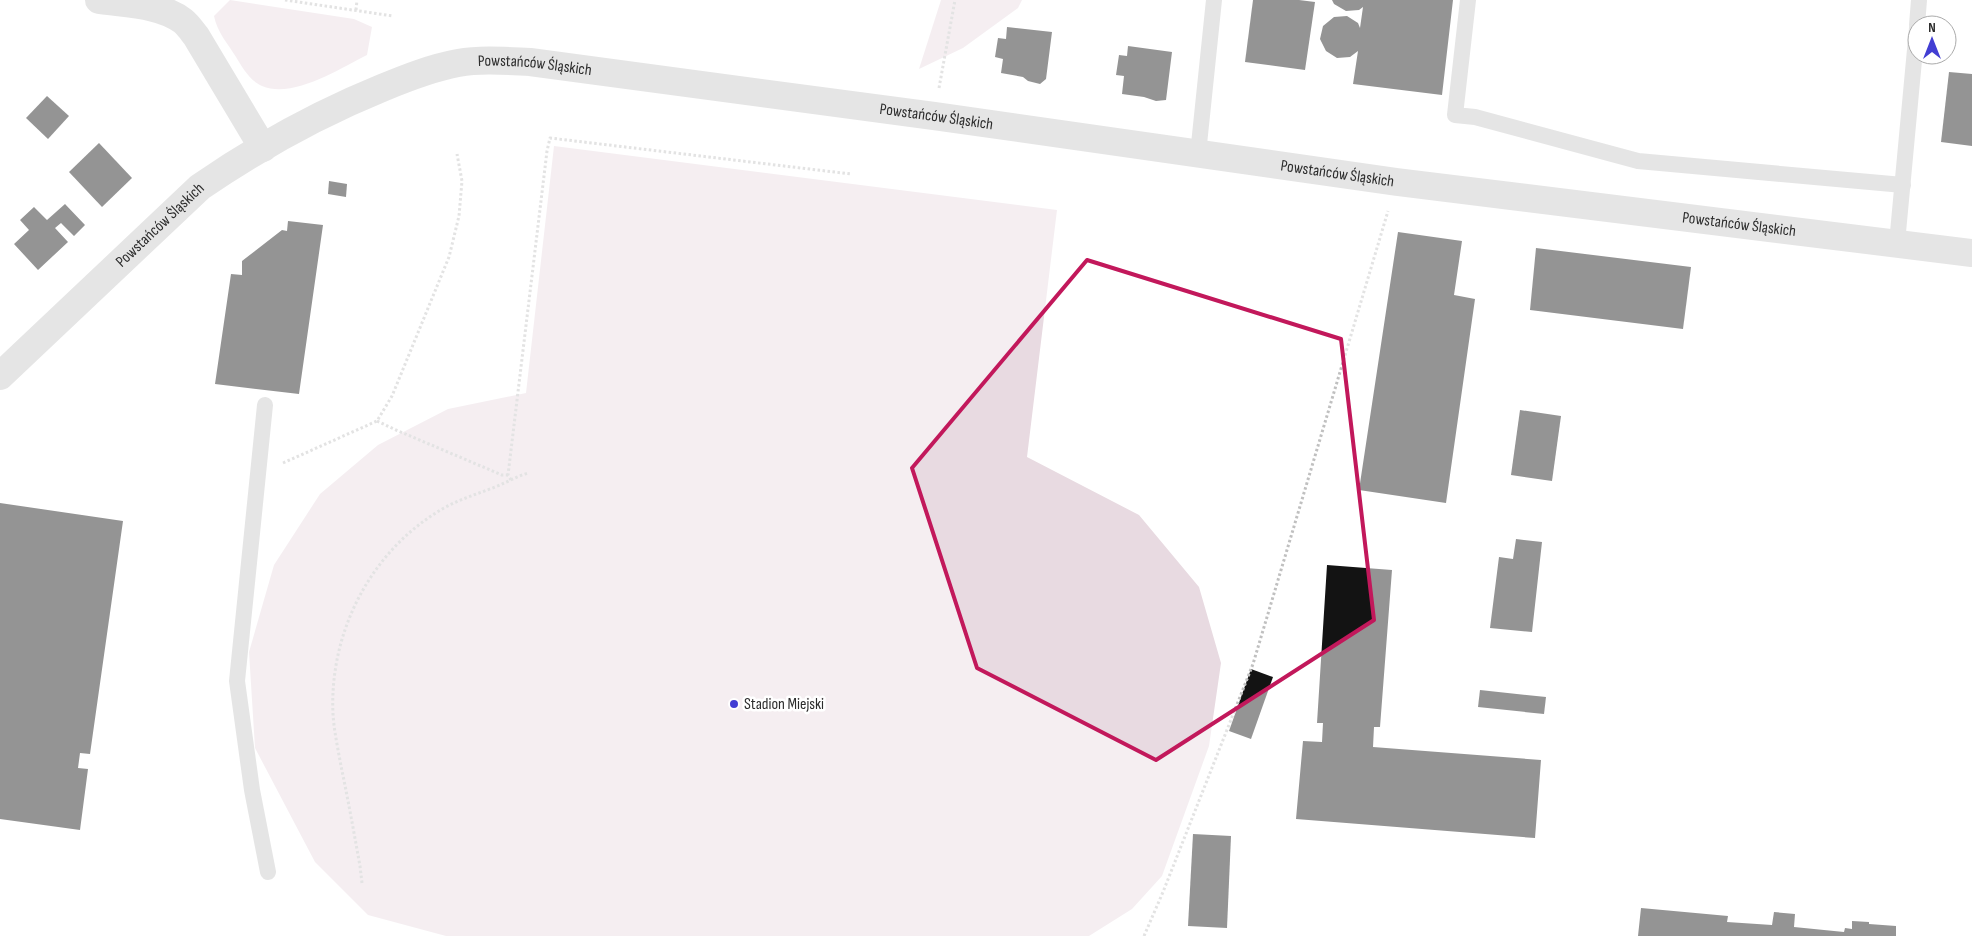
<svg xmlns="http://www.w3.org/2000/svg" width="1972" height="936" font-family="'Sofia Sans Condensed',sans-serif">
<rect width="100%" height="100%" fill="#fff"/>
<g fill="#e8dae1">
<path d="M 230,0 L 354,19 L 372,27 L 367,55 C 339,69 293,99 262,86 C 250,81 242,67 236,57 C 228,44 217,32 214,16 Z"/>
<polygon points="941,0 1022,0 1018,8 963,48 919,69"/>
<polygon points="554,146 1057,210 1027,457 1139,515 1199,587 1221,663 1209,746 1162,876 1132,909 1089,936 446,936 368,915 315,862 255,748 249,652 274,565 320,494 378,445 448,409 526,393"/>
</g>
<g fill="#131313">
<polygon points="1253,0 1299,0 1315,2 1305,70 1245,62"/>
<polygon points="1332,0 1453,0 1442,95 1353,84 1358,51 1350,57 1337,58 1326,51 1320,39 1323,26 1334,17 1347,16 1358,23 1360,28 1363,7 1359,10 1346,11 1334,4"/>
<polygon points="1007,27 1052,32 1046,79 1040,84 1028,81 1023,77 1001,73 1003,59 995,57 998,38 1006,39"/>
<polygon points="1128,46 1172,52 1166,100 1156,101 1144,97 1122,94 1124,76 1116,75 1119,55 1127,56"/>
<polygon points="1949,72 1972,74 1972,146 1941,142"/>
<polygon points="47,96 69,116 48,139 26,118"/>
<polygon points="99,143 132,178 102,207 69,172"/>
<polygon points="329,181 347,184 346,197 328,194"/>
<polygon points="65,204 85,225 74,236 61,223 55,228 68,242 38,270 14,244 29,230 20,220 34,207 47,220"/>
<polygon points="288,221 323,225 299,394 215,384 231,274 242,275 242,261 282,230 287,231"/>
<polygon points="1398,232 1462,241 1454,295 1475,299 1446,503 1359,490"/>
<polygon points="1536,248 1691,267 1683,329 1530,310"/>
<polygon points="1520,410 1561,416 1552,481 1511,475"/>
<polygon points="0,503 123,521 90,754 80,753 78,768 88,769 80,830 0,819"/>
<polygon points="1516,539 1542,542 1532,632 1490,628 1499,557 1513,559"/>
<polygon points="1327,565 1392,570 1380,727 1374,727 1373,747 1541,760 1535,838 1296,819 1303,741 1322,742 1323,723 1317,723"/>
<polygon points="1251,669 1273,677 1251,739 1229,731"/>
<polygon points="1480,690 1546,697 1544,714 1478,707"/>
<polygon points="1193,834 1231,836 1227,928 1188,926"/>
<polygon points="1641,908 1728,916 1727,922 1772,925 1774,912 1795,914 1794,927 1844,932 1845,928 1852,929 1852,921 1869,922 1869,924 1896,926 1896,936 1638,936"/>
</g>
<g fill="none" stroke-linecap="round" stroke-linejoin="round">
<g stroke="#c0c0c0" stroke-width="3" stroke-dasharray="2.5 2.5" stroke-linecap="butt">
<polyline points="285,0 393,16"/>
<polyline points="356,10 357,0"/>
<polyline points="939,88 955,0"/>
<polyline points="377,421 396,430 502,475 508,475"/>
<polyline points="283,463 377,421 392,396 449,257 459,216 462,181 457,154"/>
<polyline points="511,480 508,475 547,151 550,138 851,174"/>
<path d="M 362,883 L 360,866 C 354,833 348,799 341,766 C 338,749 334,731 333,714 C 329,631 372,549 444,508 C 462,498 481,493 500,485 C 509,481 518,476 528,473"/>
<polyline points="1144,936 1163,892 1253,664 1388,211"/>
</g>
<g stroke="#c6c6c6" stroke-width="16">
<polyline points="1468,0 1455,115 1475,117 1638,161 1903,185"/>
<polyline points="1917,25 1919,0"/>
<polyline points="1198,154 1214,0"/>
<polyline points="1897,243 1917,28"/>
<polyline points="265,405 237,681 252,790 268,872"/>
</g>
<g stroke="#c6c6c6" stroke-width="28">
<path d="M 99,0 C 126,4 161,4 183,21 C 188,25 192,31 196,36 L 263,148"/>
<path id="s1" d="M 0,376 L 200,187 C 257,148 318,114 382,88 C 406,78 431,68 458,63 C 482,59 506,61 530,62 L 934,116 L 1397,182 L 1972,253"/>
</g>
</g>
<path d="M0 0H1972V936H0ZM 1087,260 L 1341,339 L 1374,620 L 1156,760 L 977,668 L 912,468 Z" fill="#fff" fill-opacity=".55" fill-rule="evenodd"/>
<path fill="none" stroke="#c2185b" stroke-width="4" stroke-linejoin="round" d="M 1087,260 L 1341,339 L 1374,620 L 1156,760 L 977,668 L 912,468 Z"/>
<circle fill="#423ed3" stroke="#fff" stroke-width="2" cx="734" cy="704" r="5"/>
<g text-anchor="middle" dominant-baseline="central" stroke-width="5" stroke-linejoin="round" paint-order="stroke">
<g font-size="16" fill="#2c2c2c" stroke="#fff">
<text stroke="none"><textPath href="#s1" startOffset="640">Powstańców Śląskich</textPath></text>
<text stroke="none"><textPath href="#s1" startOffset="1045">Powstańców Śląskich</textPath></text>
<text stroke="none"><textPath href="#s1" startOffset="1450">Powstańców Śląskich</textPath></text>
<text stroke="none"><textPath href="#s1" startOffset="1855">Powstańców Śląskich</textPath></text>
<text stroke="none"><textPath href="#s1" startOffset="220">Powstańców Śląskich</textPath></text>
</g>
<g font-size="16" fill="#2c2c2c" stroke="#fff" text-anchor="start">
<text x="744" y="704">Stadion Miejski</text>
</g>
</g>
<g transform="translate(1932 40)"><circle r="24" fill="#ffffff" stroke="#ababab"/>
<path d="M0-4L9 19L0 12L-9 19Z" fill="#423ed3"/>
<text y="-8" font-size="14" font-weight="bold" text-anchor="middle" fill="#2c2c2c">N</text>
</g>
</svg>
